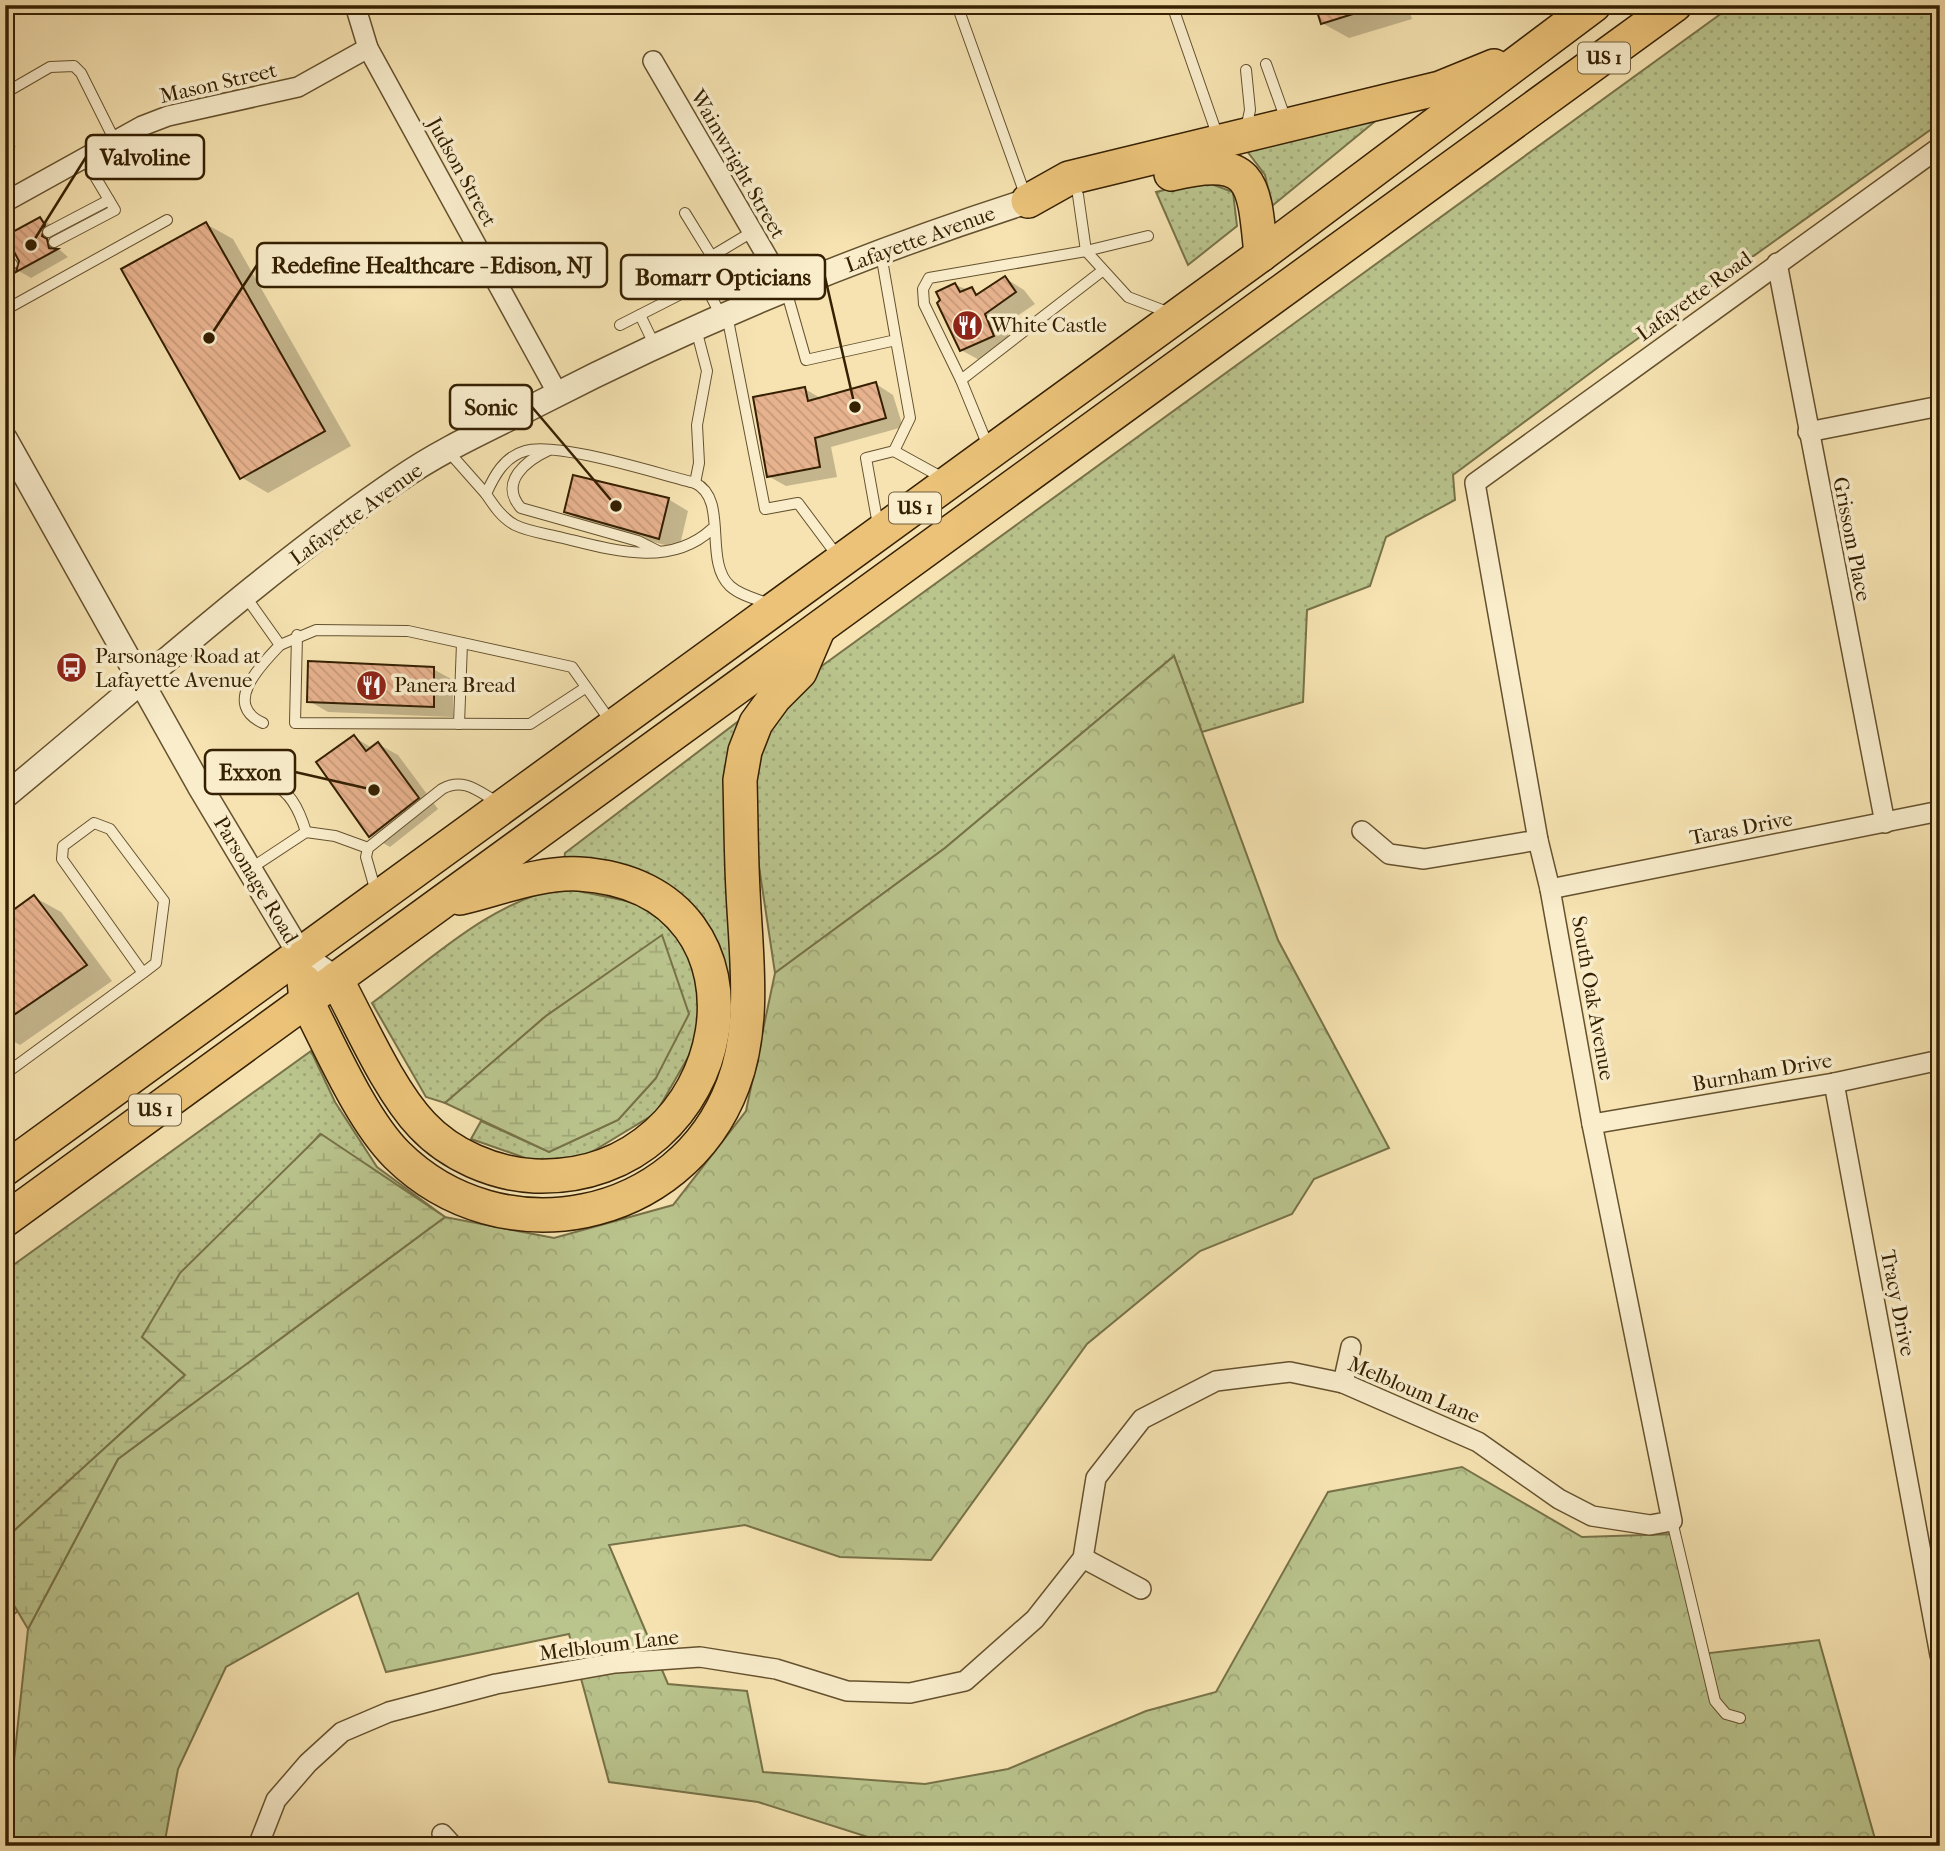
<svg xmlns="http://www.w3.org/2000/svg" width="1945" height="1851" font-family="'IM FELL French Canon',serif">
<defs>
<pattern id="grass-dots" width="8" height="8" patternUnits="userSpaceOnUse" patternTransform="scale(1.75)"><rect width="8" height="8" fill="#bac48d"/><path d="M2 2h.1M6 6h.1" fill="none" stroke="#a0a878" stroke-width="1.8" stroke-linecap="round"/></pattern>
<pattern id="forest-crowns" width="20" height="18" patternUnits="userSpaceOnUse" patternTransform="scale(1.75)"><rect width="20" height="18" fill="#bac48d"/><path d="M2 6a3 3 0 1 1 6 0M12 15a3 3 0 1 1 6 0" fill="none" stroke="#a0a878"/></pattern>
<pattern id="wetland-marsh" width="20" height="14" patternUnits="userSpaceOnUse" patternTransform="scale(1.75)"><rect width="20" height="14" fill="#bac48d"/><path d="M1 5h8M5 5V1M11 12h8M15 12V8" fill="none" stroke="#a0a878"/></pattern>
<pattern id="building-back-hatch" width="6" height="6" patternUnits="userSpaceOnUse" patternTransform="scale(1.75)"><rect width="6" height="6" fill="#e7b28e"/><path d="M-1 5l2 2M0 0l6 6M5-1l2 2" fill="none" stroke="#c79979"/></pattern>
</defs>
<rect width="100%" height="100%" fill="#f6e3b1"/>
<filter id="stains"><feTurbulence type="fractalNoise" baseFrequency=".00286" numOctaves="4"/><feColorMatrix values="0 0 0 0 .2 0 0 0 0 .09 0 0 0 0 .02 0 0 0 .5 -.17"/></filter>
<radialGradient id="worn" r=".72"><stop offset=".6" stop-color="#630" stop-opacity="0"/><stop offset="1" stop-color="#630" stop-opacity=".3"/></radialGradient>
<g fill="url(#grass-dots)" stroke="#787248" stroke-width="2">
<polygon points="1733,5 1940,5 1940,123 1612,357 1453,475 1455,500 1386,537 1370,586 1307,610 1303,702 1202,732 1174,656 945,848 775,973 757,853 753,792 770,717 808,676"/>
<polygon points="1384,114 1272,206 1265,175 1244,147"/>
<polygon points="1203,181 1233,192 1237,226 1188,265 1156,192"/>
<polygon points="740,720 727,784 731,992 727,994 709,938 564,861 565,853"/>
<path d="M 564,888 L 646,905 L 684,942 L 699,990 L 698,1040 L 656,1113 L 585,1156 L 534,1161 L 471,1139 L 481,1121 L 549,1152 L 618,1120 L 656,1078 L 662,936 L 546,1016 L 445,1103 L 426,1097 L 372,1003 C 428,962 493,899 564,888 Z"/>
<polygon points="311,1051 335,1102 377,1167 445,1217 320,1134 142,1337 185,1375 5,1539 5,1271"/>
<polygon points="5,1590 18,1611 5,1621"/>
</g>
<polygon fill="url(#forest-crowns)" stroke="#787248" stroke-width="2" points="1174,656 1278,940 1389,1148 1314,1179 1292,1214 1200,1251 1087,1344 931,1560 840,1557 745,1525 609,1545 668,1684 747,1691 763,1772 925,1784 1008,1769 1146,1711 1216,1692 1328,1492 1462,1467 1582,1537 1675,1534 1702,1654 1819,1640 1877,1846 896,1846 758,1802 609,1782 569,1634 386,1672 358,1593 226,1667 178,1769 164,1846 5,1846 28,1629 118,1459 445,1217 554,1238 673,1205 746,1111 775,973 945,848"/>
<g fill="url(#wetland-marsh)" stroke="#787248" stroke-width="2">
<polygon points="662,935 689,1014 656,1078 618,1120 549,1152 445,1103 546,1016"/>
<polygon points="321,1134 445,1217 118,1459 28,1629 5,1590 5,1539 185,1375 142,1337 180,1273"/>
</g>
<g fill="#0003">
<polygon points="1317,5 1408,5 1412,19 1349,38 1322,23"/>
<polygon points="5,127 16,147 5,153"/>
<polygon points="40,219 53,226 57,234 54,245 68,257 31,278 19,271 21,263 15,253 5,247"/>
<polygon points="206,224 233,239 351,446 268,493 241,477"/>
<polygon points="1005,278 1024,290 1035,304 1004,325 1013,347 981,361 961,350 955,285 980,294"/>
<polygon points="876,384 893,395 903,427 831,447 837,477 786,486 768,476 805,389 822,399"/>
<polygon points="668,499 688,511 679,549 586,523 566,512"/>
<polygon points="433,669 453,680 453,717 328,712 309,701"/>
<polygon points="354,737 372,748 378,744 398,755 438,809 390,847 371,836 318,763"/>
<polygon points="34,897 61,912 112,981 20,1045 5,1037 5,918"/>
</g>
<g fill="url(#building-back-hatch)" stroke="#352002" stroke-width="2">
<polygon points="1315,5 1369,5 1369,9 1321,24"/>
<polygon points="40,217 45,225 42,236 47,239 49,248 58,249 16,272 19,261 12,248 5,247 5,236"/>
<polygon points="206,222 325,431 240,479 121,269"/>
<polygon points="1005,276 1016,292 985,314 994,336 960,351 937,303 940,300 936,292 955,283 960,292 972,287 976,295"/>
<polygon points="876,382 886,418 815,438 820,467 767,477 753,397 805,387 808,401"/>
<polygon points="573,475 669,498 659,539 564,512"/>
<polygon points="308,661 434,667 434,707 307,702"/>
<polygon points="354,735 366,751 378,742 419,798 369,837 316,762"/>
<polygon points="34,895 87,965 5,1021 5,916"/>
</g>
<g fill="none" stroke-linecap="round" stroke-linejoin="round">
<defs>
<g id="service">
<polyline points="957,5 1026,197"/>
<polyline points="1172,5 1218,137"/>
<polyline points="5,25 5,28"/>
<polyline points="1266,64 1286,120"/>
<polyline points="5,93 50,67 74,66 81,73 115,141"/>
<polyline points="1246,129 1250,110 1246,70"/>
<polyline points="1078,195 1086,251 1128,297 1170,313"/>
<polyline points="48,232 109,200"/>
<polyline points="54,242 115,210 84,158"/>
<polyline points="5,255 7,254"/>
<polyline points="712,256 752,232"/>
<polyline points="5,268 12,264"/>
<polyline points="704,282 721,316"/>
<polyline points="786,290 806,360 896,340 881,254"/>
<polyline points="5,310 167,220"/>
<polyline points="640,315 655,346"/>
<polyline points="727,315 765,509 798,503 839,558"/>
<polyline points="620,325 722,273 685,213"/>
<polyline points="961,380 1102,271"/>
<polyline points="988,446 961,380 924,304 923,289 929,278 1086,251 1148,236"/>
<path d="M 549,450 C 527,460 498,482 521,508 L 638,541 L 658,551"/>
<polyline points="448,451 486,494"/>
<polyline points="894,451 910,418 896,340"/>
<polyline points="695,483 699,463 697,425 707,371 696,329"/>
<polyline points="878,525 866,458 894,451 943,478"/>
<path d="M 712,529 C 670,568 612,550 563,538 C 548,534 529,532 515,525 C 502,518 494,506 486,494 C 494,476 504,457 525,451 C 557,441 658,474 695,483 C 729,499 703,561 730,586 C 741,596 757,599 770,604"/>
<path d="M 246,597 L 280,645 C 262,664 221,704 263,723"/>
<polyline points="297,635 295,723 530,724 585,688"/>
<polyline points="280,645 316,630 408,631 572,667 611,722"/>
<polyline points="459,724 462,643"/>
<path d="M 203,785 C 258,781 287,768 306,832"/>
<polyline points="250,869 306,832 335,836 368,848"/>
<path d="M 376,892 L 366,857 L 368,848 L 442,789 C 463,777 478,791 497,802"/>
<polyline points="5,1074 143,973 62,859 63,846 94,823 110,829 164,901 156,963 143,973"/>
<polyline points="1672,1521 1715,1701 1726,1714 1740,1718"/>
</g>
<g id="minor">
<polyline points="355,5 368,48 558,394"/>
<polyline points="653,61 786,289"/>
<polyline points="5,202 142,126 168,116 298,87 368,48"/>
<polyline points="1777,263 1885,823"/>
<polyline points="1808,432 1940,406"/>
<polyline points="1362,831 1389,854 1424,859 1538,840"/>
<polyline points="1550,889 1940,811"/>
<polyline points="1834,1083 1940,1655"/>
<polyline points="1592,1124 1834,1083 1940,1060"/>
<polyline points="1343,1383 1351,1347"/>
<polyline points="1083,1558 1141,1589"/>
<polyline points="442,1834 453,1846"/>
<polyline points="258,1846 276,1800 308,1763 342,1732 389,1712 496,1684 615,1663 700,1657 776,1669 847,1691 910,1693 965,1681 1035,1619 1083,1558 1096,1478 1142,1419 1216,1381 1290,1372 1343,1383 1478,1442 1559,1499 1592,1516 1650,1525 1672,1521 1592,1124 1550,889 1538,840 1475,483 1940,147"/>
</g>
<g id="tertiary">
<polyline points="5,439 199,785 300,954 336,979"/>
<path d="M 5,796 C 133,691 261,573 398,480 C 442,449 493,427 540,403 C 697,322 860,255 1028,201"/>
</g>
<g id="trunk">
<path d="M 1171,174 C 1254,154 1254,182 1261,255"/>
<polyline points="1028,201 1069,178 1440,88 1494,66"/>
<path d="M 336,979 C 360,1023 388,1089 422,1125 C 450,1155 494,1174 535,1176 C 737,1183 791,887 579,874 C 540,872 498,889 460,898"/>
<path d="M 304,981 L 306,1000 C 330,1046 361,1119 397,1155 C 501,1258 681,1224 733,1085 C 756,1025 746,955 743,891 C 741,854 741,817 740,780 L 745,751 L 756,723 L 775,697 L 800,672 L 818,630"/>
<polyline points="5,1169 1261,255 1594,5"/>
<polyline points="5,1220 1675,5"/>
</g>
</defs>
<use href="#service" stroke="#65512e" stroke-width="12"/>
<use href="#minor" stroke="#65512e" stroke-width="22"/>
<use href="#tertiary" stroke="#65512e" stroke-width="27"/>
<use href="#trunk" stroke="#352002" stroke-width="36"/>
<use href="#service" stroke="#f9edcc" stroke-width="10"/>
<use href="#minor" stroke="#f9edcc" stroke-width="19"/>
<use href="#tertiary" stroke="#f9edcc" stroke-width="24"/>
<use href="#trunk" stroke="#ebc278" stroke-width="33"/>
</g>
<defs>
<symbol id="restaurant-disc" viewBox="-11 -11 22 22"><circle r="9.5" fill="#8f2418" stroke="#f9edcc"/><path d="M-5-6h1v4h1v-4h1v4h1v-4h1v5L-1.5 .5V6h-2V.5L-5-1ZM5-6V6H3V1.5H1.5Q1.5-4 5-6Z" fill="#fff"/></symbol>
<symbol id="bus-disc" viewBox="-11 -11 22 22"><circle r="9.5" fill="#8f2418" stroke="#f9edcc"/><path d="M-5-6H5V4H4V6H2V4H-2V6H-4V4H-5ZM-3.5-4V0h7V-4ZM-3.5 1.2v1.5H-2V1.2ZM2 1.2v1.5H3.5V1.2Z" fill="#fff"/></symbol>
</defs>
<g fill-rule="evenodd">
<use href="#restaurant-disc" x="950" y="308" width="35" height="35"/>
<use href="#bus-disc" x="54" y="650" width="35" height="35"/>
<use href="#restaurant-disc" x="354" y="668" width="35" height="35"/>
</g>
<g text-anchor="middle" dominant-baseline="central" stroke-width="7" stroke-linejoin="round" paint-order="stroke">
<g fill="#f9edcc" stroke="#705e3f" stroke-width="2">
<rect x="1578" y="42.5" width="52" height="31" rx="5"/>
<rect x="889" y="492.5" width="52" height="31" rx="5"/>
<rect x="129" y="1094.5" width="52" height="31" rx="5"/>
</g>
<g font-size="19" font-weight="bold" fill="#352002">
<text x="1604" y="58">US 1</text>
<text x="915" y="508">US 1</text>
<text x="155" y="1110">US 1</text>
</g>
<g font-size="21" fill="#352002" stroke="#f9edcc">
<text transform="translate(218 83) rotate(-13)">Mason Street</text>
<text transform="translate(738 164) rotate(60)">Wainwright Street</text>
<text transform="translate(462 172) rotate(61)">Judson Street</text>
<text transform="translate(920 239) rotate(-20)">Lafayette Avenue</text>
<text transform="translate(1694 296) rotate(-36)">Lafayette Road</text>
<text transform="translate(356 514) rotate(-36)">Lafayette Avenue</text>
<text transform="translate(1852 539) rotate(79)">Grissom Place</text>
<text transform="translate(1741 828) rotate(-11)">Taras Drive</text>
<text transform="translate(256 880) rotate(59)">Parsonage Road</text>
<text transform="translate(1593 998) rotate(80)">South Oak Avenue</text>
<text transform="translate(1762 1072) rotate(-10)">Burnham Drive</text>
<text transform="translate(1898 1303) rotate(79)">Tracy Drive</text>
<text transform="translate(1414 1390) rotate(23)">Melbloum Lane</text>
<text transform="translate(609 1645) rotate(-7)">Melbloum Lane</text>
</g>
<g font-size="21" fill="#352002" stroke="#f9edcc" text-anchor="start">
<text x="991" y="325">White Castle</text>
<text x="95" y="656">Parsonage Road at<tspan x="95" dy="24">Lafayette Avenue</tspan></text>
<text x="394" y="685">Panera Bread</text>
</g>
</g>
<path fill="none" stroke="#352002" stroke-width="2.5" d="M31 245L86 157M209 338L257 265M855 407L825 277M616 506L532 407M374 790L295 772"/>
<g fill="#352002" stroke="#f9edcc" stroke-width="2.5">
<circle cx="31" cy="245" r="7"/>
<circle cx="209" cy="338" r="7"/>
<circle cx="855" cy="407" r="7"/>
<circle cx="616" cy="506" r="7"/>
<circle cx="374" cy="790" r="7"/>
</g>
<g fill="#f9edcc" stroke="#352002" stroke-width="2.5">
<rect x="86" y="135" width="118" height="44" rx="7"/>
<rect x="257" y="243" width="350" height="44" rx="7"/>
<rect x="621" y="255" width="204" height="44" rx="7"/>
<rect x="450" y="385" width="82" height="44" rx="7"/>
<rect x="205" y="750" width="90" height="44" rx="7"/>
</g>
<g font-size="23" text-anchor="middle" font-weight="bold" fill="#352002">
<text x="145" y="165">Valvoline</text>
<text x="432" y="273">Redefine Healthcare - Edison, NJ</text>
<text x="723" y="285">Bomarr Opticians</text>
<text x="491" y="415">Sonic</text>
<text x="250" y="780">Exxon</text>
</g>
<rect width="1945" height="1851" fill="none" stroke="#f6e3b1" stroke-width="28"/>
<rect x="7" y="7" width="1931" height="1837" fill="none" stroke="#352002" stroke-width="3.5"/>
<rect x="14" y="14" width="1917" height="1823" fill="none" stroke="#352002" stroke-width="2"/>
<rect width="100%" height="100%" filter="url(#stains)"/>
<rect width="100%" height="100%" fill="url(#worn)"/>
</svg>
